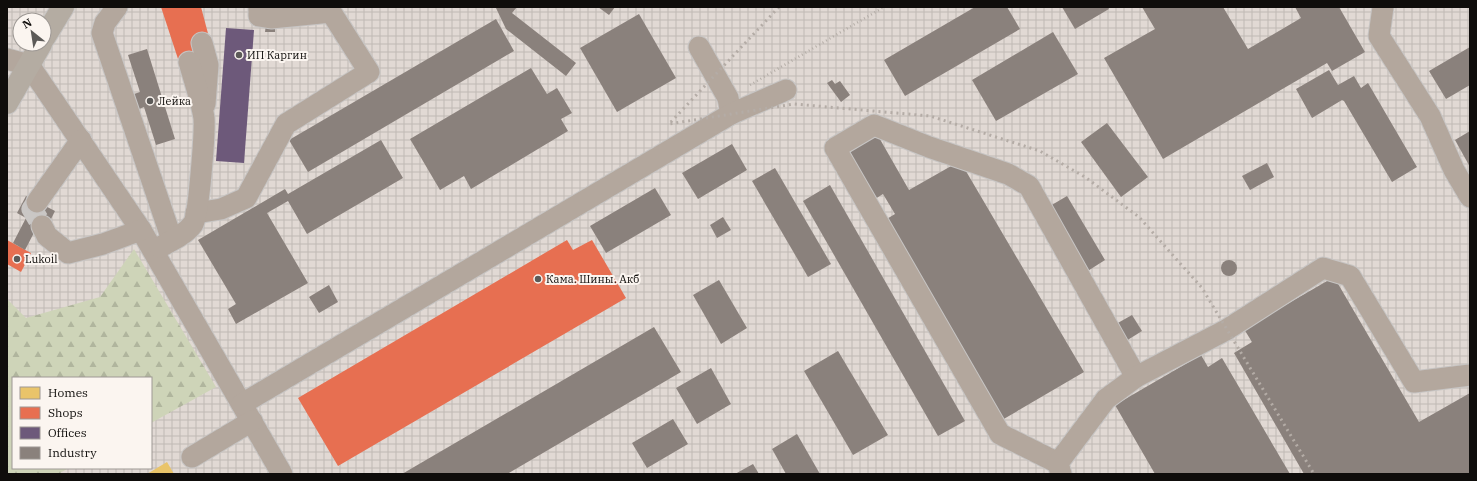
<svg xmlns="http://www.w3.org/2000/svg" width="1477" height="481" font-family="'IBM Plex Serif',serif">
<defs>
<pattern id="industrial-grid" width="8" height="8" patternUnits="userSpaceOnUse"><rect width="8" height="8" fill="#e1d9d4"/><path d="M0 4h8M4 0v8" fill="none" stroke="#c0b9b5"/></pattern>
<pattern id="forest-firs" width="22" height="20" patternUnits="userSpaceOnUse"><rect width="22" height="20" fill="#ced4b8"/><path d="M5 1l3.5 6h-7zM16 11l3.5 6h-7z" fill="#b0b59d"/></pattern>
</defs>
<rect width="100%" height="100%" fill="#ebe8e6"/>
<path fill="url(#industrial-grid)" fill-rule="evenodd" d="M 7,7 L 1470,7 L 1470,474 L 7,474 ZM 20,20 L 44,20 L 44,44 L 20,44 ZM 13,378 L 151,378 L 151,468 L 13,468 Z"/>
<polygon fill="url(#forest-firs)" points="134,249 216,387 151,423 151,378 13,378 13,468 69,468 58,474 7,474 7,299 26,318 100,297"/>
<polygon fill="#e9c46a" points="167,462 174,474 147,474"/>
<g fill="#e76f51">
<polygon points="161,7 201,7 210,41 180,65"/>
<polygon points="7,240 31,253 21,272 7,264"/>
<polygon points="567,240 573,250 592,240 626,298 338,466 298,398"/>
</g>
<polygon fill="#6d597a" points="226,28 254,30 244,163 216,161"/>
<g fill="#8a817c">
<polygon points="497,7 517,7 512,13 576,63 566,76 506,29 496,8"/>
<polygon points="598,7 615,7 609,15"/>
<polygon points="975,7 1007,7 1020,29 905,96 884,60"/>
<polygon points="1062,7 1108,7 1109,9 1075,29"/>
<polygon points="1142,7 1223,7 1248,49 1301,18 1295,7 1339,7 1365,52 1332,71 1327,63 1163,159 1104,58 1155,29"/>
<polygon points="639,14 676,78 617,112 580,48"/>
<polygon points="496,19 514,51 308,172 289,140"/>
<polygon points="266,24 275,24 275,32 265,32"/>
<polygon points="1053,32 1078,74 996,121 972,80"/>
<polygon points="1470,47 1470,85 1446,99 1429,71"/>
<polygon points="147,49 175,139 156,145 144,107 139,109 134,94 140,92 128,55"/>
<polygon points="531,68 547,94 557,88 572,113 561,119 568,131 471,189 464,176 440,190 410,139"/>
<polygon points="1329,70 1338,85 1354,76 1361,88 1368,83 1417,167 1392,182 1344,101 1342,100 1312,118 1296,89"/>
<polygon points="832,80 835,84 840,81 850,95 841,102 827,83"/>
<polygon points="1107,123 1148,177 1121,197 1081,142"/>
<polygon points="1470,131 1470,167 1455,140"/>
<polygon points="877,134 909,190 960,161 1084,372 1002,420 885,220 895,214 883,194 875,199 847,151"/>
<polygon points="381,140 403,178 307,234 288,201 267,213 308,283 236,324 228,309 236,304 198,240 285,189 288,194"/>
<polygon points="732,144 747,170 698,199 682,173"/>
<polygon points="1267,163 1274,177 1250,190 1242,176"/>
<polygon points="775,168 831,264 808,277 752,181"/>
<polygon points="830,185 965,421 938,436 803,201"/>
<polygon points="655,188 671,215 606,253 590,226"/>
<polygon points="26,196 55,211 46,229 38,225 25,250 13,243 26,218 17,213"/>
<polygon points="1067,196 1105,260 1083,274 1045,209"/>
<polygon points="723,217 731,230 717,238 710,225"/>
<circle cx="1229" cy="268" r="8"/>
<polygon points="1334,277 1419,422 1470,393 1470,474 1304,474 1234,353 1252,342 1244,329"/>
<polygon points="719,280 747,328 721,344 693,295"/>
<polygon points="329,285 338,302 319,313 309,297"/>
<polygon points="1132,315 1142,331 1126,341 1116,324"/>
<polygon points="654,327 681,372 507,474 402,474"/>
<polygon points="838,351 888,435 853,455 804,371"/>
<polygon points="1201,355 1208,367 1222,358 1290,474 1155,474 1115,405"/>
<polygon points="711,368 731,404 697,424 676,388"/>
<polygon points="673,419 688,444 647,468 632,443"/>
<polygon points="797,434 820,474 786,474 772,449"/>
<polygon points="753,464 759,474 735,474"/>
</g>
<g fill="none" stroke-linecap="round" stroke-linejoin="round">
<polyline stroke="#cac7c5" stroke-width="21" stroke-dasharray="21 10" stroke-linecap="butt" points="37,202 32,209 42,226"/>
<defs>
<g id="minor">
<polyline points="117,7 105,23 102,33 172,240"/>
<polyline points="1383,7 1379,36 1430,116 1454,170 1470,197"/>
<polyline points="202,43 208,65 205,104"/>
<polyline points="699,47 728,98 731,114"/>
<polyline points="7,59 29,65 141,230 282,474"/>
<polyline points="37,202 81,140"/>
<polyline points="196,213 221,209 246,198 286,124 369,72 331,12 271,18 259,16 259,7"/>
<polyline points="42,226 47,236 68,253 103,244 141,230"/>
<path d="M 160,247 C 171,241 185,235 193,224 C 199,215 205,132 204,118 C 201,99 194,80 189,62"/>
<polyline points="242,404 731,114 786,90"/>
<polyline points="192,457 252,421"/>
<polyline points="1058,463 1000,434 835,148 874,125 929,147 1008,174 1029,186 1136,377"/>
<polyline points="1061,474 1058,463 1106,399 1136,377 1226,330 1323,268 1350,276 1414,382 1470,375"/>
</g>
<g id="major">
<polyline points="44,38 63,7"/>
<polyline points="7,103 41,44"/>
</g>
</defs>
<use href="#minor" stroke="#c7c5c4" stroke-width="23"/>
<use href="#major" stroke="#c7c5c4" stroke-width="24"/>
<polyline stroke="#b4ada7" stroke-width="2.5" stroke-dasharray="1 3" stroke-linecap="butt" points="750,85 884,7"/>
<use href="#minor" stroke="#b3a79d" stroke-width="21"/>
<use href="#major" stroke="#b4aca2" stroke-width="22"/>
<polyline stroke="#b4aca6" stroke-width="3" stroke-dasharray="2 4" stroke-linecap="butt" points="779,7 669,124 794,104 930,116 1040,151 1085,177 1139,217 1202,288 1314,474"/>
</g>
<g fill="#5c5a58" stroke="#fbf5f0" stroke-width="1.5">
<circle cx="239" cy="55" r="4"/>
<circle cx="150" cy="101" r="4"/>
<circle cx="17" cy="259" r="4"/>
<circle cx="538" cy="279" r="4"/>
</g>
<g text-anchor="middle" dominant-baseline="central" stroke-width="4" stroke-linejoin="round" paint-order="stroke">
<g font-size="11" fill="#0f0d0b" stroke="#fbf5f0" text-anchor="start">
<text x="247" y="55">ИП Каргин</text>
<text x="158" y="101">Лейка</text>
<text x="25" y="259">Lukoil</text>
<text x="546" y="279">Кама. Шины. Акб</text>
</g>
</g>
<rect width="1477" height="481" fill="none" stroke="#0f0d0b" stroke-width="16"/>
<rect x="12" y="377" width="140" height="92" fill="#fbf5f0" stroke="#9d9894"/>
<rect x="20" y="387" width="20" height="12" fill="#e9c46a" stroke="#9d9894"/>
<text x="48" y="397" font-size="12" fill="#0f0d0b">Homes</text>
<rect x="20" y="407" width="20" height="12" fill="#e76f51" stroke="#9d9894"/>
<text x="48" y="417" font-size="12" fill="#0f0d0b">Shops</text>
<rect x="20" y="427" width="20" height="12" fill="#6d597a" stroke="#9d9894"/>
<text x="48" y="437" font-size="12" fill="#0f0d0b">Offices</text>
<rect x="20" y="447" width="20" height="12" fill="#8a817c" stroke="#9d9894"/>
<text x="48" y="457" font-size="12" fill="#0f0d0b">Industry</text>
<g transform="translate(32 32) rotate(330)"><circle r="19" fill="#fbf5f0" stroke="#9d9894"/>
<path d="M0-3L7 15L0 10L-7 15Z" fill="#5c5a58"/>
<text y="-6" font-size="11" font-weight="bold" text-anchor="middle" fill="#0f0d0b">N</text>
</g>
</svg>
